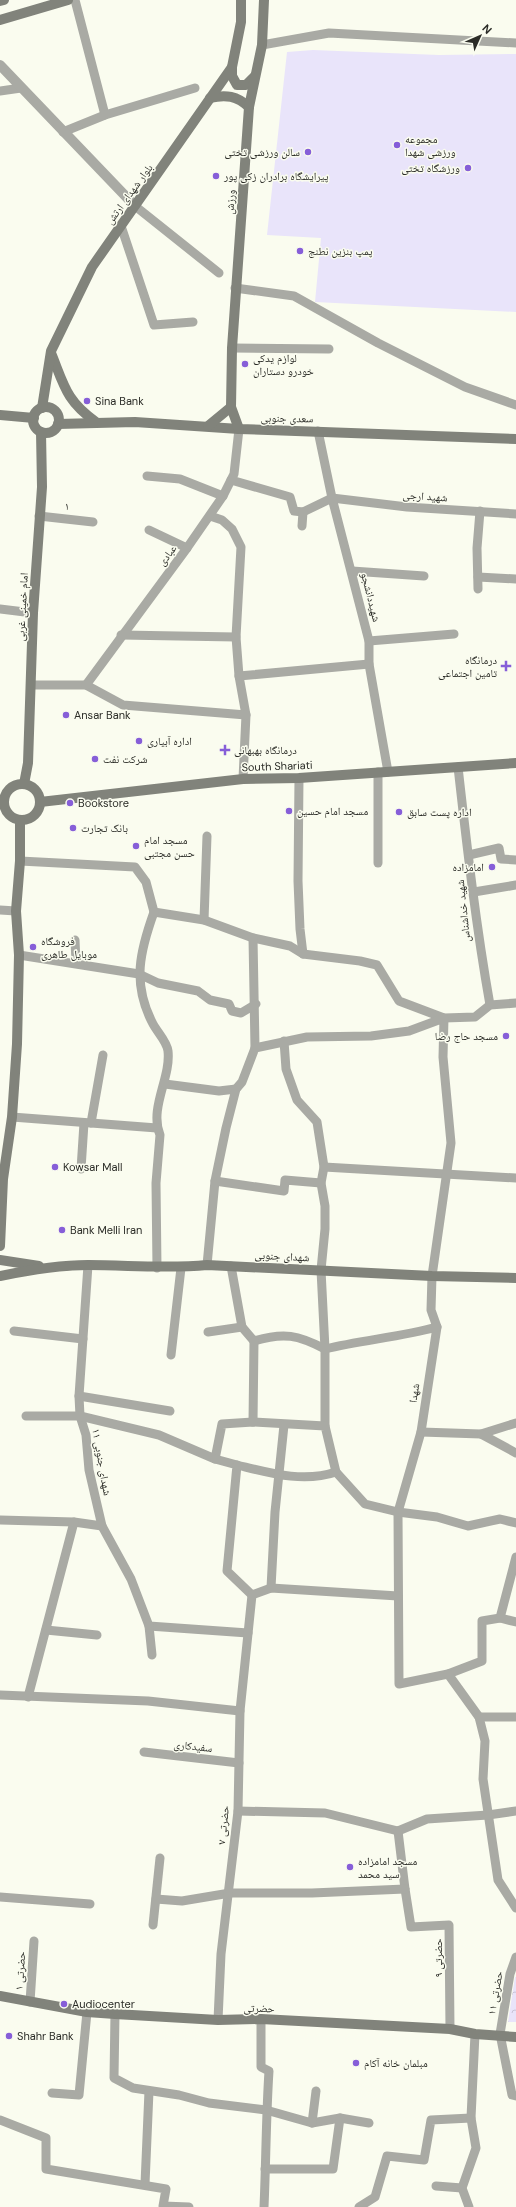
<svg xmlns="http://www.w3.org/2000/svg" width="516" height="2207" font-family="'DM Sans','Noto Naskh Arabic',sans-serif">
<defs>
<pattern id="park-crowns" width="20" height="18" patternUnits="userSpaceOnUse"><rect width="20" height="18" fill="#e9e4fa"/><path d="M2 6a3 3 0 1 1 6 0M12 15a3 3 0 1 1 6 0" fill="none" stroke="#c8c4d6"/></pattern>
</defs>
<rect width="100%" height="100%" fill="#fafcef"/>
<polygon fill="url(#park-crowns)" points="515,1977 516,1977 516,2022 508,2022"/>
<polygon fill="#e9e4fa" points="313,50 439,55 516,54 516,312 315,302 321,238 267,235 287,52"/>
<g fill="none" stroke-linecap="round" stroke-linejoin="round">
<g stroke="#a9aaa4" stroke-width="9">
<polyline points="75,0 105,115"/>
<polyline points="262,45 329,33 516,43"/>
<polyline points="0,91 21,88"/>
<polyline points="63,132 105,115 195,88"/>
<polyline points="135,206 219,273"/>
<polyline points="121,226 154,325 193,322"/>
<polyline points="235,288 294,296 378,343 465,387 516,405"/>
<polyline points="232,348 329,349"/>
<polyline points="318,431 332,498 369,641 369,664 388,772"/>
<polyline points="147,476 180,479 223,496"/>
<polyline points="231,480 290,497 294,511 303,512 332,498 407,507 516,514"/>
<polyline points="39,516 93,522"/>
<polyline points="210,516 222,520 232,529 241,547 236,637 239,676 246,715 243,779"/>
<polyline points="302,526 303,512"/>
<polyline points="149,530 187,548"/>
<polyline points="352,571 424,576"/>
<polyline points="478,577 516,579"/>
<polyline points="478,589 477,548 480,511"/>
<polyline points="0,609 33,613"/>
<polyline points="121,635 236,637"/>
<polyline points="369,641 454,634"/>
<polyline points="239,676 369,664"/>
<polyline points="31,685 86,685 123,705 246,715"/>
<polyline points="86,685 187,548 223,496 234,474 239,429"/>
<path d="M 458,767 C 467,847 476,926 490,1005"/>
<polyline points="299,778 298,881 300,929 303,954"/>
<polyline points="469,855 499,848 501,859 516,860"/>
<polyline points="20,861 135,867 146,882 154,912 204,920 253,938 290,946 303,954 360,961 377,965 399,1001 444,1018 475,1017 490,1005 516,1003"/>
<polyline points="378,863 378,772"/>
<polyline points="474,892 516,885"/>
<polyline points="0,910 16,911"/>
<path d="M 154,912 C 140,951 132,983 152,1022 C 156,1031 167,1041 168,1051 C 171,1078 149,1108 160,1135 L 156,1183 L 157,1268"/>
<polyline points="204,920 207,836"/>
<polyline points="253,938 255,1048"/>
<polyline points="75,940 76,963"/>
<polyline points="19,955 139,974 158,983 198,991 210,1000 229,1004 232,1011 241,1013 256,1004"/>
<polyline points="284,1041 286,1069 297,1100 317,1122 324,1167 321,1183 325,1206 325,1229 321,1270 325,1349 325,1426"/>
<polyline points="165,1084 219,1091 236,1089"/>
<polyline points="12,1117 157,1128"/>
<polyline points="91,1123 103,1055"/>
<polyline points="324,1167 516,1178"/>
<polyline points="81,1169 84,1123"/>
<polyline points="215,1181 284,1191 285,1180 321,1183"/>
<polyline points="88,1265 79,1396 80,1416 86,1435 89,1470 102,1526 131,1579 149,1626 248,1633"/>
<polyline points="207,1265 215,1181 226,1128 236,1089 242,1082 255,1048 307,1037 371,1036 409,1031 444,1018 443,1057 451,1143 432,1276 431,1310 437,1327 421,1432 398,1512 399,1684 448,1674 482,1661 482,1621 500,1618 516,1557"/>
<path d="M 231,1266 L 242,1327 L 254,1341 C 284,1332 298,1335 325,1349 C 362,1340 400,1337 437,1327"/>
<polyline points="14,1331 83,1339"/>
<polyline points="208,1332 242,1327"/>
<polyline points="171,1355 181,1268"/>
<polyline points="79,1396 170,1411"/>
<polyline points="26,1416 80,1416 159,1435 215,1459 222,1424 253,1422 325,1426 336,1472 365,1504 398,1512 437,1517 468,1526 500,1519 516,1523"/>
<polyline points="253,1422 254,1341"/>
<polyline points="421,1432 481,1434 516,1423"/>
<polyline points="481,1434 516,1453"/>
<polyline points="215,1459 237,1465 227,1571 252,1595"/>
<path d="M 237,1465 C 270,1473 303,1483 336,1472"/>
<polyline points="0,1520 74,1522 102,1526"/>
<polyline points="271,1588 275,1512 284,1425"/>
<polyline points="500,1618 516,1622"/>
<polyline points="149,1626 152,1655"/>
<polyline points="46,1630 97,1635"/>
<polyline points="448,1674 479,1717 485,1741 483,1779 498,1880 516,1908"/>
<polyline points="0,1695 148,1701 240,1711"/>
<polyline points="28,1697 74,1522"/>
<polyline points="479,1717 516,1717"/>
<polyline points="144,1752 239,1763"/>
<polyline points="238,1811 325,1813 398,1831 427,1819 488,1815 516,1811"/>
<polyline points="398,1831 405,1889 411,1927 449,1925 450,2029"/>
<polyline points="0,1897 90,1904"/>
<polyline points="156,1899 182,1901 230,1893 312,1893 405,1889"/>
<polyline points="153,1925 160,1858"/>
<polyline points="516,1957 510,1974 500,2034 512,2095 516,2096"/>
<polyline points="30,2002 34,1941"/>
<polyline points="115,2014 114,2078 133,2088 179,2095 209,2103 266,2110 312,2123 340,2118 369,2123"/>
<path d="M 261,2019 L 261,2067 L 269,2071 C 266,2117 266,2162 264,2207"/>
<polyline points="218,2020 221,1954 238,1811 240,1711 252,1595 271,1588 398,1596"/>
<polyline points="52,2093 79,2095 87,2012"/>
<polyline points="0,2120 46,2138 46,2169 166,2189 163,2206 189,2207"/>
<polyline points="312,2123 316,2091"/>
<polyline points="265,2169 333,2169 340,2118"/>
<polyline points="145,2184 149,2091"/>
<polyline points="436,2186 462,2188"/>
<polyline points="359,2207 375,2197 387,2156 424,2160 431,2120 471,2118"/>
<polyline points="469,2207 462,2188 476,2148 471,2118 475,2034"/>
</g>
<polyline stroke="#a9aaa4" stroke-width="10" points="0,65 135,206"/>
<g stroke="#81837b" stroke-width="10">
<polyline points="0,1 4,0"/>
<polyline points="0,20 68,0"/>
<polyline points="232,67 232,76 237,85 246,85 255,76"/>
<path d="M 210,98 C 226,94 237,96 249,107"/>
<path d="M 51,353 C 64,385 66,401 96,422"/>
<circle cx="46" cy="420" r="13"/>
<polyline points="42,408 51,351 92,267 232,67 241,22 241,0"/>
<polyline points="0,415 34,418"/>
<polyline points="58,424 135,422 239,429 516,439"/>
<polyline points="208,426 231,407"/>
<polyline points="239,429 231,407 232,348 249,107 262,45 264,0"/>
<polyline points="24,784 28,763 33,613 42,487 41,432"/>
<circle cx="22" cy="802" r="18"/>
<polyline points="40,802 243,779 299,778 516,763"/>
<polyline points="0,1246 3,1179 12,1117 17,1044 19,955 16,911 20,861 20,820"/>
<polyline points="0,1260 39,1266"/>
<path d="M 0,1276 C 29,1270 58,1265 88,1265 C 128,1265 167,1269 207,1265 L 432,1276 L 516,1278"/>
<polyline points="0,1996 87,2012 115,2014 218,2020 261,2019 450,2029 475,2034 516,2037"/>
</g>
</g>
<g fill="#865ed8" stroke="#fafcef" stroke-width="1.5">
<circle cx="397" cy="145" r="4"/>
<circle cx="308" cy="152" r="4"/>
<circle cx="468" cy="168" r="4"/>
<circle cx="216" cy="176" r="4"/>
<circle cx="300" cy="251" r="4"/>
<circle cx="245" cy="364" r="4"/>
<circle cx="87" cy="401" r="4"/>
<path d="M504 660h4v4h4v4h-4v4h-4v-4h-4v-4h4z"/>
<circle cx="66" cy="715" r="4"/>
<circle cx="139" cy="741" r="4"/>
<path d="M223 744h4v4h4v4h-4v4h-4v-4h-4v-4h4z"/>
<circle cx="95" cy="759" r="4"/>
<circle cx="70" cy="803" r="4"/>
<circle cx="289" cy="811" r="4"/>
<circle cx="399" cy="812" r="4"/>
<circle cx="73" cy="828" r="4"/>
<circle cx="136" cy="846" r="4"/>
<circle cx="492" cy="867" r="4"/>
<circle cx="33" cy="947" r="4"/>
<circle cx="506" cy="1036" r="4"/>
<circle cx="55" cy="1167" r="4"/>
<circle cx="62" cy="1230" r="4"/>
<circle cx="350" cy="1867" r="4"/>
<circle cx="64" cy="2004" r="4"/>
<circle cx="9" cy="2036" r="4"/>
<circle cx="356" cy="2063" r="4"/>
</g>
<g text-anchor="middle" dominant-baseline="central" stroke-width="3" stroke-linejoin="round" paint-order="stroke">
<g font-size="11" fill="#2b2c27" stroke="#fafcef" text-anchor="start">
<text x="405" y="139">مجموعه<tspan x="405" dy="13">ورزشی شهدا</tspan></text>
<text x="300" y="152" text-anchor="end">سالن ورزشی تختی</text>
<text x="460" y="168" text-anchor="end">ورزشگاه تختی</text>
<text x="224" y="176">پیرایشگاه برادران زکی پور</text>
<text x="308" y="251">پمپ بنزین نطنج</text>
<text x="253" y="358">لوازم یدکی<tspan x="253" dy="13">خودرو دستاران</tspan></text>
<text x="95" y="401">Sina Bank</text>
<text x="497" y="660" text-anchor="end">درمانگاه<tspan x="497" dy="13">تامین اجتماعی</tspan></text>
<text x="74" y="715">Ansar Bank</text>
<text x="147" y="741">اداره آبیاری</text>
<text x="234" y="750">درمانگاه بهبهانی</text>
<text x="103" y="759">شرکت نفت</text>
<text x="78" y="803">Bookstore</text>
<text x="297" y="811">مسجد امام حسین</text>
<text x="407" y="812">اداره پست سابق</text>
<text x="81" y="828">بانک تجارت</text>
<text x="144" y="840">مسجد امام<tspan x="144" dy="13">حسن مجتبی</tspan></text>
<text x="484" y="867" text-anchor="end">امامزاده</text>
<text x="41" y="941">فروشگاه<tspan x="41" dy="13">موبایل طاهری</tspan></text>
<text x="498" y="1036" text-anchor="end">مسجد حاج رضا</text>
<text x="63" y="1167">Kowsar Mall</text>
<text x="70" y="1230">Bank Melli Iran</text>
<text x="358" y="1861">مسجد امامزاده<tspan x="358" dy="13">سید محمد</tspan></text>
<text x="72" y="2004">Audiocenter</text>
<text x="17" y="2036">Shahr Bank</text>
<text x="364" y="2063">مبلمان خانه آکام</text>
</g>
<g font-size="11" fill="#2b2c27" stroke="#fafcef">
<text transform="translate(129 194) rotate(-54)">بلوار شهدای ارتش</text>
<text transform="translate(230 202) rotate(-86)">ورزش</text>
<text transform="translate(287 418) rotate(1)">سعدی جنوبی</text>
<text transform="translate(425 496) rotate(4)">شهید ارجی</text>
<text transform="translate(67 506) rotate(5)">۱</text>
<text transform="translate(167 555) rotate(-53)">عبادی</text>
<text transform="translate(371 597) rotate(76)">شهیددانشجو</text>
<text transform="translate(22 607) rotate(-87)">امام خمینی غربی</text>
<text transform="translate(277 766) rotate(-2)">South Shariati</text>
<text transform="translate(463 911) rotate(-96)">شهید خداشناس</text>
<text transform="translate(282 1256) rotate(3)">شهدای جنوبی</text>
<text transform="translate(414 1393) rotate(-81)">شهدا</text>
<text transform="translate(102 1462) rotate(80)">۱۱ شهدای جنوبی</text>
<text transform="translate(193 1746) rotate(6)">سفیدکاری</text>
<text transform="translate(223 1825) rotate(-84)">حضرتی ۷</text>
<text transform="translate(438 1958) rotate(-90)">حضرتی ۹</text>
<text transform="translate(20 1971) rotate(-86)">حضرتی ۱</text>
<text transform="translate(495 1993) rotate(-80)">حضرتی ۱۱</text>
<text transform="translate(259 2008) rotate(1)">حضرتی</text>
</g>
</g>
<g transform="translate(480 36) rotate(45)" stroke="#fafcef" stroke-width="3" paint-order="stroke">
<path d="M0-3L7 15L0 10L-7 15Z" fill="#2b2c27"/>
<text y="-6" font-size="11" font-weight="bold" text-anchor="middle" fill="#2b2c27">N</text>
</g>
</svg>
